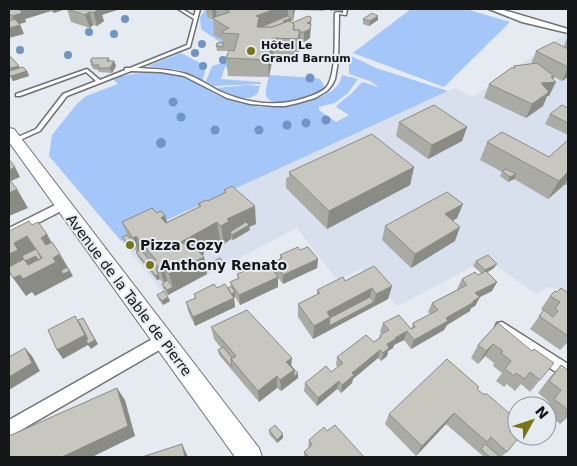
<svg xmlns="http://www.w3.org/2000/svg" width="577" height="466" font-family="'DejaVu Sans',sans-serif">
<rect width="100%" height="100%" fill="#e6ebf1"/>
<polygon fill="#d8e0ed" points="564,35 568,36 568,292 548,287 536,294 487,259 398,306 361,269 337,280 297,228 166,296 121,241 455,88 473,97"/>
<g fill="#a4c6f9">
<polygon points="206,9 228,9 207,16 213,21 231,45 223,44 201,29 200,17"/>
<polygon points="411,9 466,9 510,22 444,87 353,53"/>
<polygon points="181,53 206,66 203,80 179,70 148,66"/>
<path d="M 349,55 L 376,68 L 448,91 L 121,241 L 49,156 L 52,135 L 76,105 L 86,96 L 118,84 L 113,79 C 134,72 155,70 177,75 C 191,78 203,87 215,94 C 246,109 283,112 315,99 C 327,94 339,90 342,75 L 358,79 L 348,93 L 335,103 L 319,107 L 319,110 L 336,122 L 349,115 L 336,107 L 337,105 L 351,94 L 362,82 L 379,87 L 370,81 L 349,74 Z"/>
<polygon points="226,62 237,62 236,67 225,67 221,79 261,82 261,84 214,86 206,81 212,66"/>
<path d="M 269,75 L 315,78 L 320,79 L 324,86 L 323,89 C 314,94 268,113 266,94 C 265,89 268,81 269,75 Z"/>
<path d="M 248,85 L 260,86 L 258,93 C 246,105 229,93 216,88 Z"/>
</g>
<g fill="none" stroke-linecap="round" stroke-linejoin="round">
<defs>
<path id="lane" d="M 178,9 L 182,9 L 194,16 L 196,9 L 200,9 L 190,47 L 137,68 C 154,69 170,69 186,74 C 197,78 207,84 217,90 C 244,103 276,108 305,98 C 313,95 324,92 328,85 C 337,68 334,32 335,13 L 337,12 L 343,13 L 343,9 L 347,9 L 346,15 L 339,14 L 338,61 L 335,79 L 332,85 L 327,91 L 315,98 L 298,103 L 285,106 L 274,106 L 250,104 L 227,98 L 184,76 L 161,72 L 131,71 L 67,96 L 40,131 L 9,145 L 9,141 L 36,129 L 63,94 L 96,81 L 86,72 L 20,96 L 16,96 L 16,94 L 87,69 L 100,80 L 125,70 L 125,68 L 130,68 L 187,45 L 194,19 Z"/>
<g id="street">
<polygon points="489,9 500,9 568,29 568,33 522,22"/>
<polygon points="63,201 67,202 69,205 67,208 9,238 9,228"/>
<polygon points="502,322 568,364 568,380 497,333 495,328 497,323"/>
<polygon points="163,333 168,335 170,340 168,345 9,437 9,420"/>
</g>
<polygon id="secondary" points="9,128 14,129 259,448 262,457 235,457 9,142"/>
</defs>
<use href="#lane" stroke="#6d7176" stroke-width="3"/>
<use href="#street" stroke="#6d7176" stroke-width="3"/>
<use href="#secondary" stroke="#6d7176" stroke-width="2"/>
<use href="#lane" fill="#fff" fill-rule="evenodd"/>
<use href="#street" fill="#fff" fill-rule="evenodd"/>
<use href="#secondary" fill="#fff" fill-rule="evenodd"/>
</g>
<g fill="#7094c3">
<circle cx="125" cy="19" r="4"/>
<circle cx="89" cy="32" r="4"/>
<circle cx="114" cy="34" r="4"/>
<circle cx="202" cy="44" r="4"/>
<circle cx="20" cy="50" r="4"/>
<circle cx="195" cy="53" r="4"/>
<circle cx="68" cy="55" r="4"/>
<circle cx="223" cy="60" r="4"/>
<circle cx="203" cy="66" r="4"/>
<circle cx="310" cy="78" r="4.5"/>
<circle cx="173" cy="102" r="4.5"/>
<circle cx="181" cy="117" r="4.5"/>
<circle cx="326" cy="120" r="4.5"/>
<circle cx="306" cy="123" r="4.5"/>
<circle cx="287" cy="125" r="4.5"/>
<circle cx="215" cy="130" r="4.5"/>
<circle cx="259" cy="130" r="4.5"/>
<circle cx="161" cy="143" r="5"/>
</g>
<g fill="#ababa5">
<polygon points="9,9 66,9 54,13 51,11 25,19 26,22 20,24 24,34 9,18"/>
<polygon points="67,9 120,9 104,14 102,15 104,21 97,26 93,25 90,28 71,22"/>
<polygon points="206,9 324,9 324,11 295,10 293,21 291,21 292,23 311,17 310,38 304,42 300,41 298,57 273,56 269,77 228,76 226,58 229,51 217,51 216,46 223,42 223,40 214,35 213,20 207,17"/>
<rect x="330" y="9" width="12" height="2"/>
<polygon points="363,19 378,20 369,26 363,24"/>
<polygon points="568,36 568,77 562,81 554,77 549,96 547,96 543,106 526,118 484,98 489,84 513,68 514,66 531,64 536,51 564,46"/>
<polygon points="9,57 20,68 27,71 29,76 13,81 9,75 9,71 11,71 9,68"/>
<polygon points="109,58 110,61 114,61 116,66 112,73 99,72 98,70 93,69 90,61"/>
<polygon points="568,108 568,135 545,124 550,114"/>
<polygon points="399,122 467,127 462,141 428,159 396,136"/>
<polygon points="568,140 568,185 564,185 548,199 514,179 508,182 500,176 502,172 480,160 487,142 549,157"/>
<polygon points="414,167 410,185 327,229 286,188 286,178 289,177 289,172"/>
<polygon points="224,190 256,224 249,227 250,230 233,240 231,239 224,244 220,240 217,242 217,246 210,251 208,248 203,250 204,254 202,255 204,257 207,274 168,295 163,288 162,284 163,283 160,279 157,280 138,257 136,252 137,252 135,249 132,251 124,242 122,237 127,235 122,222 157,213 167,222 199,207 198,204 208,201 224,193"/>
<polygon points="463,204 457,218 453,221 455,241 411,268 382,240 385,226"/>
<polygon points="300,250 318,259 317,268 283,284 278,278 278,287 240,305 235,297 234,298 235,307 195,326 188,311 186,302 195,298 194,294 217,288 228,288 231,286 230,282 238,279 237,274 260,268 272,268 274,267 274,262 280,259 280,255"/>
<polygon points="214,261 224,266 218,269 215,266"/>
<polygon points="476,261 494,268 487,272 497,282 492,291 480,297 475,306 471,308 470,311 447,325 444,330 411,349 404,340 394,345 393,348 388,351 387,356 381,361 378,358 353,379 352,383 341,393 337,389 317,406 304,391 305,383 331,372 338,367 336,365 337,357 374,342 379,338 380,335 382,334 380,332 383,323 411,329 413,323 430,314 428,312 432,303 458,289 457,289 462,279 478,275 481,273 473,266"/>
<polygon points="345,281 392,286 388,299 313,339 298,317 298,304 317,294 317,290"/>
<polygon points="557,292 568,293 568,342 560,350 530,329 543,311 541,309 550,296"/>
<polygon points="157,295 168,297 170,301 163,305 159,300"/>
<polygon points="498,323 540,380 530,392 521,384 515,391 507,384 504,387 496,381 502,373 493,366 494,363 485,356 478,364 471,358 478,345"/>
<polygon points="211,327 291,366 298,378 281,391 277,388 259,402 219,355 218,350 221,348 214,339"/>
<polygon points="561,365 568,370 568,418 568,417 560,424 547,413 547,406 546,406 549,402 538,393 550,377"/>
<polygon points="477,389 507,452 501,457 484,457 446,424 416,456 385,424 389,414"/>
<polygon points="269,430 283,438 277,443 269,434"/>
<polygon points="327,431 364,457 304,457 304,452 308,449 309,440"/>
</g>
<g fill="#8b8b86">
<polygon points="24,9 50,9 51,11 25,19 26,22 16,25 12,16 20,10"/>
<polygon points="52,9 66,9 54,13"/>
<polygon points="93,9 120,9 102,15 104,21 97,26"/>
<polygon points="212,9 216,9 217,19 213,18"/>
<polygon points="275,9 288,9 288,19 291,18 291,22 257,39 256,16"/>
<polygon points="293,9 295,9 293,21"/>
<polygon points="89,12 93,25 90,28 85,15"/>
<polygon points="378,16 378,20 369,26 370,21"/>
<polygon points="311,21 310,38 304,42 304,32 307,23"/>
<polygon points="20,25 24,34 9,38 9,28"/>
<polygon points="300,30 300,43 300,37 300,41 298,57 298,39"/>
<polygon points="273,38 273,56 269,77 268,60"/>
<polygon points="114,61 116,66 112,73 110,68"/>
<polygon points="19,66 22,71 14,73 11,68"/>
<polygon points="568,67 568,77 562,81"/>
<polygon points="27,71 29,76 13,81 11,76"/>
<polygon points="554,76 551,82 556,82 549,96 547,96 543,106 526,118 541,83 551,77"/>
<polygon points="467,127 462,141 428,159 432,145"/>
<polygon points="15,167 20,177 9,182 9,170"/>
<polygon points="414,167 410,185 327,229 329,211"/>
<polygon points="568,172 568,178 564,185 548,199 559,181"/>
<polygon points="516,174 514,179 508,182 510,177"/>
<polygon points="17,189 28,208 9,216 9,193"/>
<polygon points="463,204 457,218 440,229 445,214"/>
<polygon points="255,206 256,224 249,227 250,230 233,240 232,235 231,234 231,239 224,244 221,226 227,219"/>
<polygon points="165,215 170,233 161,218"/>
<polygon points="217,222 220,240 217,242 217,246 210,251 209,246 207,243 208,248 203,250 204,254 189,263 181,242"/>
<polygon points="460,227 455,241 411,268 415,254"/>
<polygon points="47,234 57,252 42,243 39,238"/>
<polygon points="27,236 39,254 36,256 53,258 60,254 73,276 35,296 32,292 26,296 13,278 20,275 33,274 9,268 9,254 14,243"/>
<polygon points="136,236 143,254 140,256 133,238"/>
<polygon points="132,245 135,249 132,251 130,246"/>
<polygon points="204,257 207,274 168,295 167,290 173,287 169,274"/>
<polygon points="318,259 317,268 283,284 283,275"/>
<polygon points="223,261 224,266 218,269 217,264"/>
<polygon points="497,264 494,268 483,275 485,270"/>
<polygon points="163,267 169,285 166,287 160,269"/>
<polygon points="158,274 160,279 157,280 156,276"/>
<polygon points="278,277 278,287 240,305 239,295"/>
<polygon points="497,282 492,291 480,297 475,306 471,308 470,311 447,325 444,330 411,349 414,340 446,318 475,293"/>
<polygon points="392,286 388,299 313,339 314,326 327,312 372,288 369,302 374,302 376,294"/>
<polygon points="235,292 235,297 231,299 230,295"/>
<polygon points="168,297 170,301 163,305 162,301"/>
<polygon points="234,298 235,307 195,326 193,317"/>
<polygon points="75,316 81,325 83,318 98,344 91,349 88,345 63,359 57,350"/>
<polygon points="407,331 404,340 394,345 393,348 388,351 387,356 381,361 387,344 395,338"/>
<polygon points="493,344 485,356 478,364 486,351"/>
<polygon points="25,348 32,356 40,371 9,390 9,377"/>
<polygon points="380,350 378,358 353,379 352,383 341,393 342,385 352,373"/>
<polygon points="292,358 291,370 286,362"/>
<polygon points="294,370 298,373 298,378 281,391 280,380"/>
<polygon points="277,376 277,388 259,402 258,391"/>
<polygon points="339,381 337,389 317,406 318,398"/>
<polygon points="117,388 125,400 135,436 92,457 62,457"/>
<polygon points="454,413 446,424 416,456 422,446"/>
<polygon points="283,434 283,438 277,443 277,440"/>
<polygon points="182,444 188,457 185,457"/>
</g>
<g fill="#c7c7c0" stroke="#8b8b86">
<polygon points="9,9 24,9 20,10 22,13 12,16 9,13"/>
<polygon points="67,9 99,9 93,13 89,12 85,15"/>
<polygon points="225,9 275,9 256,16 259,17 257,27 272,27 289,21 294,24 293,30 300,30 298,39 273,38 268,60 226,58 229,50 234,51 239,34 222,33 223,31 229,28 212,18 230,12"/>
<polygon points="372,13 378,16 370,21 363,19"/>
<polygon points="288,16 291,18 283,21 286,22 272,27 261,27"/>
<polygon points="308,16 311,17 311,21 307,23 311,24 310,29 304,32 299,32 300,30 294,30 294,24 292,23"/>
<polygon points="15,19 20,25 9,28 9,21"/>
<polygon points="223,42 223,47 216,46 217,43"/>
<polygon points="554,42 568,49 568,67 536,51"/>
<polygon points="9,57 11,57 19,66 11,68 9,66"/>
<polygon points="92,58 109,58 107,61 114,61 110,68 98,68 99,65 91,65 93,62 90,61"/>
<polygon points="537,63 554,76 551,77 556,82 541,83 549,92 532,104 489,84 511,68 515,68 514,66"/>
<polygon points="23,67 27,71 11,76 9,74 9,71"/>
<polygon points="434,105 467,127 432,145 399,122"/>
<polygon points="562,105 568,108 568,123 550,114"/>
<polygon points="502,132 549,157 568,140 568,172 559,181 487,142"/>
<polygon points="372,134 414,167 329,211 289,172"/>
<polygon points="9,159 15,167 9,170"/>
<polygon points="506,169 516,174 510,177 502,171"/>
<polygon points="9,179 17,189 9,193"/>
<polygon points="232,186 255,206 227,219 229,221 221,226 217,222 181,242 194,251 196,249 204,257 169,274 163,267 160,269 154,262 156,260 136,236 133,238 122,222 152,208 157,213 161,211 165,215 161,218 166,223 201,206 198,204 206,200 208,201 226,192 224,190"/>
<polygon points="447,192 463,204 445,214 460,227 415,254 385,226"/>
<polygon points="29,221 32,225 38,222 47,234 41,238 46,245 52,242 60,254 53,258 56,262 23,279 20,275 13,278 9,271 9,267 24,259 28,265 42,258 27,236 14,243 18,250 9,254 9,231"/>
<polygon points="246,222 249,225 232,235 231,234 230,232"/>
<polygon points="127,235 135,244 130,246 122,237"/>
<polygon points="214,239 216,242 209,246 207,243"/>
<polygon points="200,246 203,249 199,252 196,249 194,251 193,250"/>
<polygon points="298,247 300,250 308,247 318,259 283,275 274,262 282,258 280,255"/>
<polygon points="36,249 41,258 38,260 36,256 25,261 22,256"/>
<polygon points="141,250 156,268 158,274 156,276 136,252"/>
<polygon points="488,255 497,264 485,270 476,261"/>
<polygon points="220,258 223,261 217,264 214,261"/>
<polygon points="269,264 278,277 239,295 230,282 239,278 237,274 258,265 260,268"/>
<polygon points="374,266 392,286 376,294 372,288 327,312 330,317 314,326 298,304 320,293 317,290 343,277 345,281"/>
<polygon points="67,267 70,271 63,274 61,271"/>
<polygon points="274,267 277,272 275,273 272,268"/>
<polygon points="486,271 497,282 475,293 480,297 473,301 474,302 446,318 448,321 414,340 407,331 395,338 396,339 387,344 389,348 383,353 380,350 352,373 354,375 342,385 339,381 318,398 305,383 326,366 331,372 343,363 337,357 366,335 374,342 381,337 380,335 389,330 383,323 399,315 411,329 415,327 413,323 438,310 432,303 467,285 462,279 475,272 478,275"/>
<polygon points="167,280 173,287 167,290 162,284"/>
<polygon points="214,284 217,288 225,284 234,298 193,317 186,302 196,298 194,294"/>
<polygon points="231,286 235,292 231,294 228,288"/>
<polygon points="561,288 568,293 568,336 539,316 544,310 553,317 558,311 555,308 560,302 550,296 555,291 557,292"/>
<polygon points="164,291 168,297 162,301 157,295"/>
<polygon points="370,297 374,302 329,326 330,318"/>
<polygon points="247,310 292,358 286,362 294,370 280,380 277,376 258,391 231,359 236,356 211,327"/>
<polygon points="75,316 85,335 57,350 48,330"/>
<polygon points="83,318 95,340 88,344 86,340 88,339 78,320"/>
<polygon points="498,323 532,351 534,349 554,363 540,380 530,372 525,379 516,373 514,376 505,369 511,361 501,353 503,351 493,344 486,351 478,345"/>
<polygon points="223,347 232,358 231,359 232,367 218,350"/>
<polygon points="25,348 32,363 9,377 9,357"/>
<polygon points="447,359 479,387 477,389 483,394 487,394 517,420 517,436 520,436 507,452 491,437 487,442 454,413 422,446 389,414"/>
<polygon points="561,365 568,370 568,410 554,399 561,390 549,381"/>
<polygon points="291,366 298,373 294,377 294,370 291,367"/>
<polygon points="117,388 128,426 62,457 9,457 9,436"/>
<polygon points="275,425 283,434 277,440 269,430"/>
<polygon points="335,425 364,457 309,457 304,452 312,445 309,440 324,427 327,431"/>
<polygon points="182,444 185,457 142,457"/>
<polygon points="485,444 500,457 490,457 481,449"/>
</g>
<g fill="#7a7418" stroke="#e6ebf1" stroke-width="2">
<circle cx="251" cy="51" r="5"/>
<circle cx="130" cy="245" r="5"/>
<circle cx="150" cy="265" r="5"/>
</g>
<g text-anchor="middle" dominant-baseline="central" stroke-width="4" stroke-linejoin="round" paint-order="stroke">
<g font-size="11" font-weight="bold" fill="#141618" stroke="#e6ebf1" text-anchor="start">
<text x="261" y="45">Hôtel Le<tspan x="261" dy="13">Grand Barnum</tspan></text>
</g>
<g font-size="14" font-weight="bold" fill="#141618" stroke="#e6ebf1" text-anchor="start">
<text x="140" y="245">Pizza Cozy</text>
<text x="160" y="265">Anthony Renato</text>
</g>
<g font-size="14" fill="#141618" stroke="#e6ebf1">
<text transform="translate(129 295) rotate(53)">Avenue de la Table de Pierre</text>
</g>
</g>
<rect width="577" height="466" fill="none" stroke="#141618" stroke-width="20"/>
<g transform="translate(532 421) rotate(50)"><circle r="24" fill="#e6ebf1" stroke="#92969a"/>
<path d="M0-4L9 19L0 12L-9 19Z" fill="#7a7418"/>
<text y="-8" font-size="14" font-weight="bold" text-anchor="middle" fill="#141618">N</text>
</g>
</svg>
